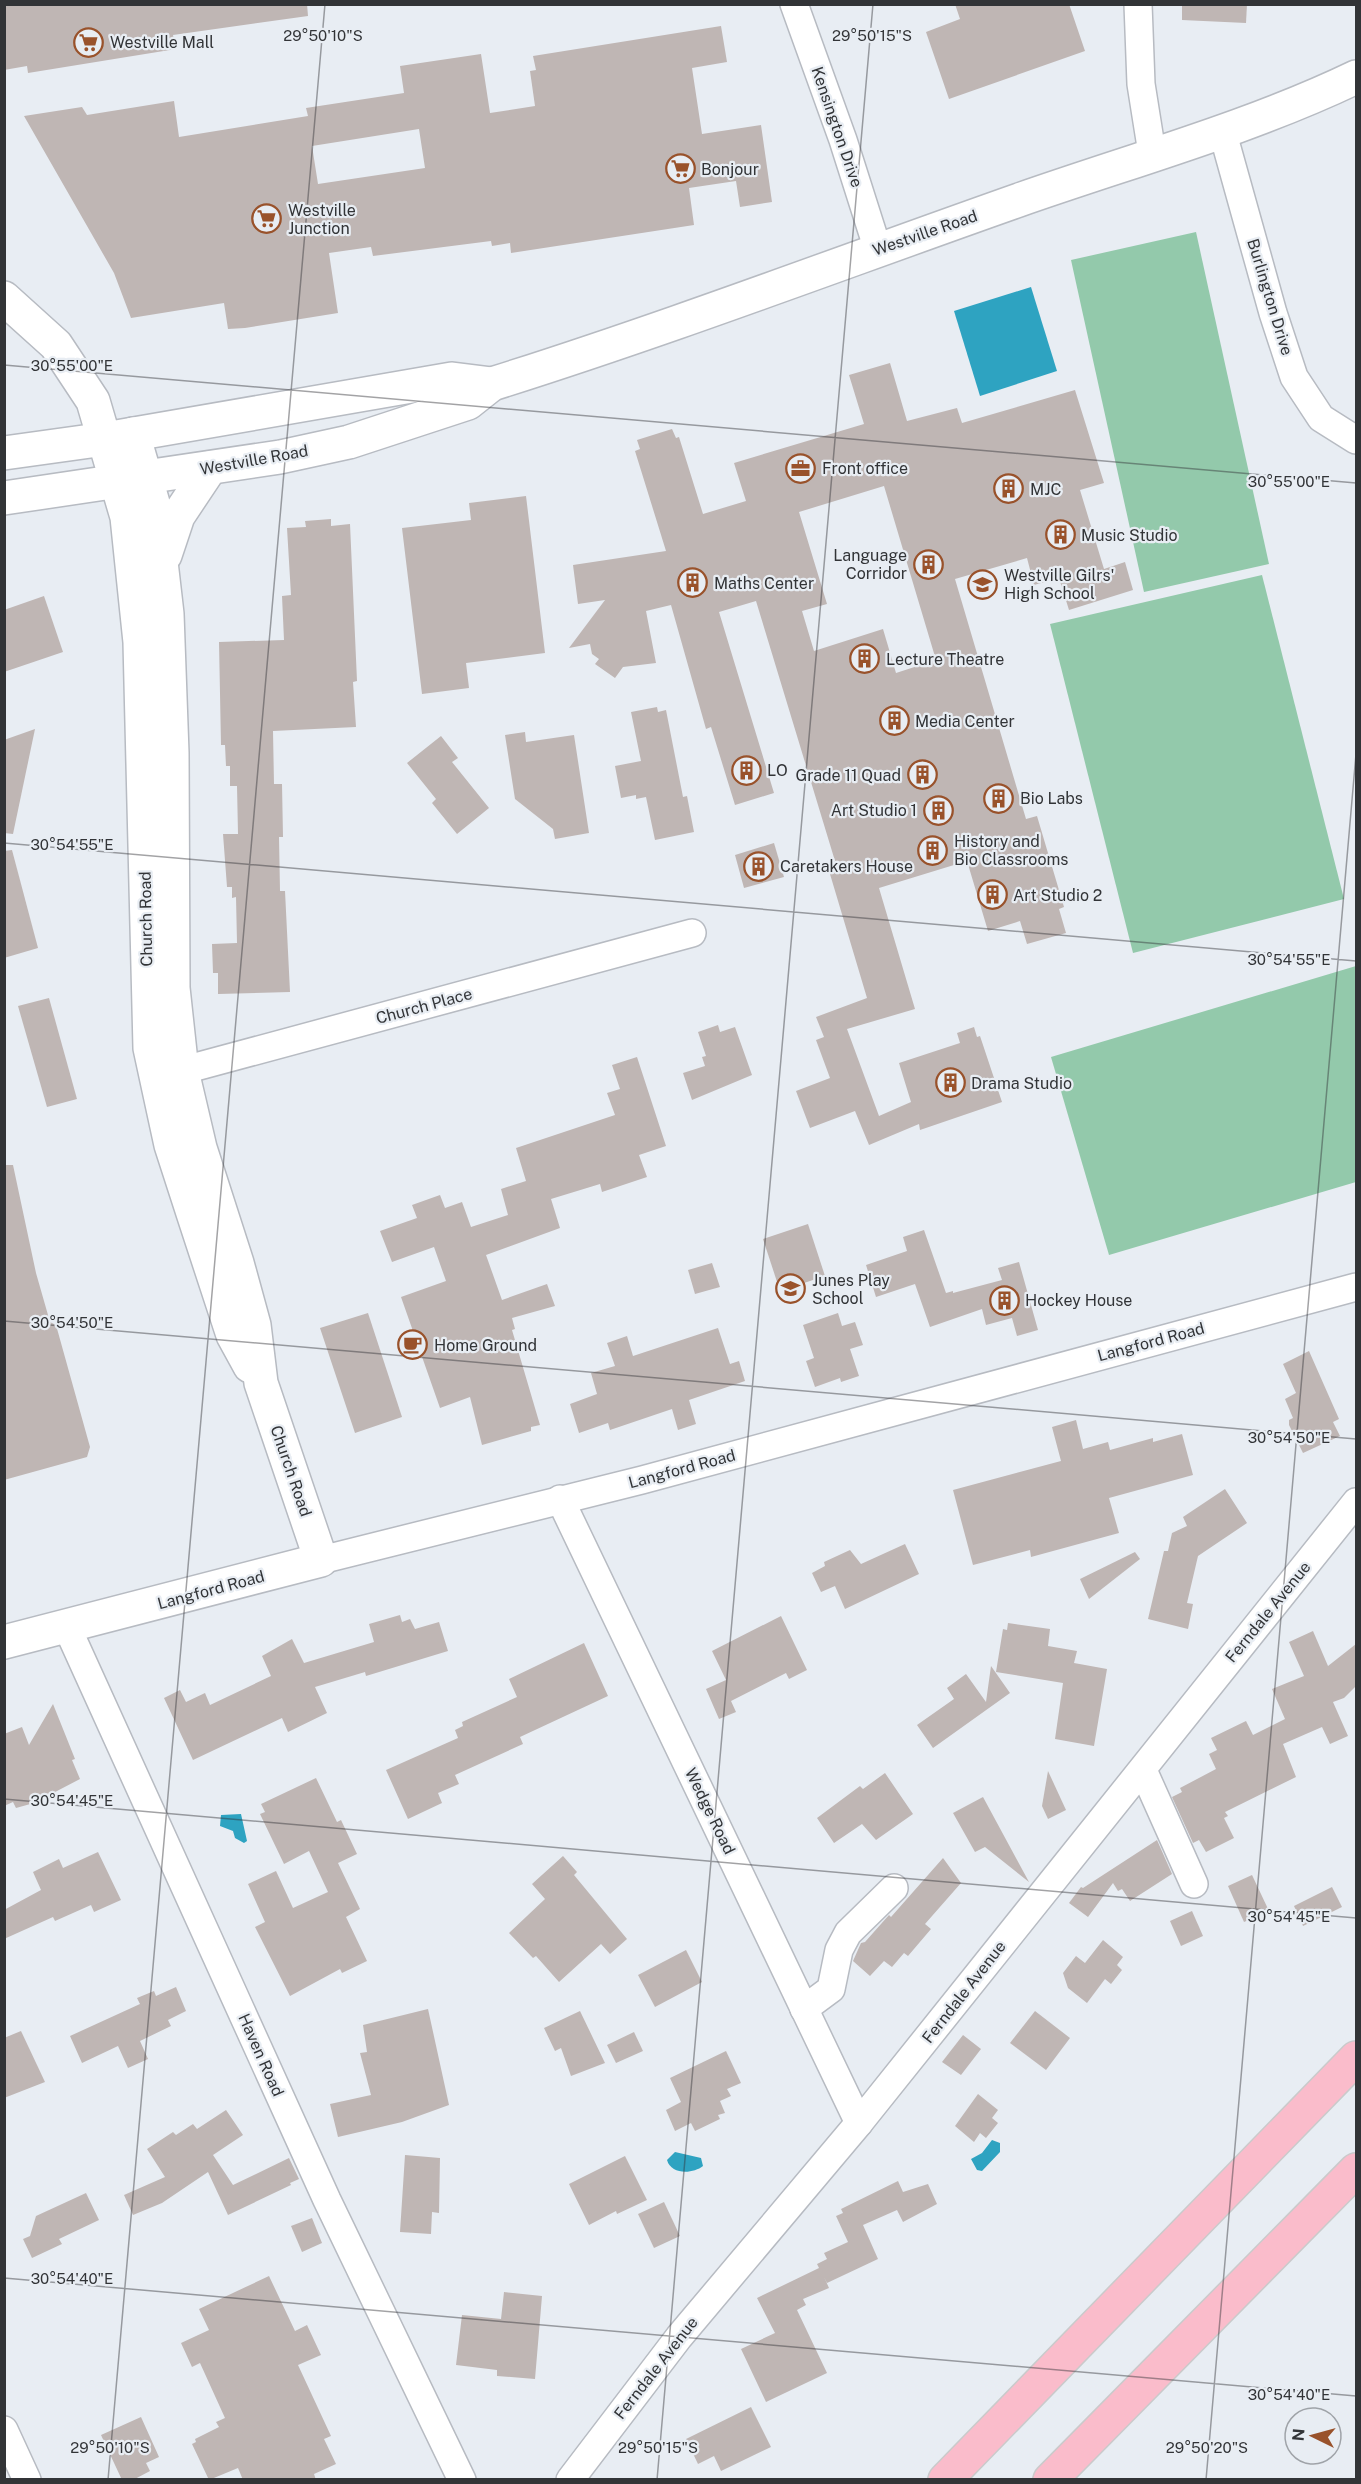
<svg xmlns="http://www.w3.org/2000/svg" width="1361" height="2484" font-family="'Public Sans',sans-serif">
<rect width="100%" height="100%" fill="#e8edf3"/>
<g fill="#93c9ab">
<polygon points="1196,232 1269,564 1144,592 1071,260"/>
<polygon points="1262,575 1344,899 1133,953 1050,624"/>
<polygon points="1356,966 1356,1182 1109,1255 1051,1057"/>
</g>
<g fill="#2ea3c1">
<polygon points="1031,287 1057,371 980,396 954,311"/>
<polygon points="241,1814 247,1841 244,1843 235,1838 233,1831 220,1826 221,1815"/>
<polygon points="992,2140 1000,2143 1000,2152 982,2171 977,2170 971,2159 982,2153"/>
<path d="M 675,2152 L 701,2158 L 703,2166 C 693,2174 671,2175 667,2160 Z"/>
</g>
<g fill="#bfb6b4" fill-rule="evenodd">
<polygon points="4,4 307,4 308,16 173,35 176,49 28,73 27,66 4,70"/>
<polygon points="955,4 1069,4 1085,51 949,99 926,32 960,19"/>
<polygon points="1182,4 1247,4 1246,23 1182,20"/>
<path d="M 721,26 L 727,62 L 692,68 L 702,134 L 761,125 L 772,202 L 740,207 L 736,181 L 689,188 L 694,225 L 511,253 L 510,243 L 492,246 L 491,241 L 373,256 L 371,247 L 329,253 L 338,313 L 245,328 L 228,329 L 224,303 L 131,318 L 114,273 L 24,116 L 82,107 L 87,115 L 174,101 L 179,137 L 308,116 L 306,108 L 404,93 L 400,66 L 481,54 L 490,113 L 535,106 L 530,71 L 536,70 L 533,56 ZM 419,129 L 425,168 L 318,184 L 312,146 Z"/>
<path d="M 890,363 L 907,421 L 957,408 L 962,423 L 1075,390 L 1104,483 L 1080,490 L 1104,569 L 1125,562 L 1133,590 L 1069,610 L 1059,578 L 1034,585 L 1027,558 L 955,579 L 1026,819 L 1037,816 L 1064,907 L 1059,909 L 1066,933 L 1027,944 L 1020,921 L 988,931 L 967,861 L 879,888 L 915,1009 L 847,1029 L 879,1116 L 911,1102 L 899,1063 L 960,1043 L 957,1033 L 974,1027 L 977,1037 L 980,1036 L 1002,1102 L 920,1130 L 919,1124 L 869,1145 L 855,1111 L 810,1128 L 796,1091 L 830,1078 L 816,1040 L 824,1037 L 816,1017 L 867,998 L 827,864 L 835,861 L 756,601 L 719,612 L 774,793 L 735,805 L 711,727 L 706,729 L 671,605 L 646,611 L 656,663 L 623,667 L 615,678 L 595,664 L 599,659 L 592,654 L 590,644 L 569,648 L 605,600 L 578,604 L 573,565 L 666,551 L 635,451 L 640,449 L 637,440 L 672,429 L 676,438 L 679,437 L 703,514 L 746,501 L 734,463 L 864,424 L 849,375 ZM 884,486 L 936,660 L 896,673 L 883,629 L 814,651 L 802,611 L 827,604 L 799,512 Z"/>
<polygon points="526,496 545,653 466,663 469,688 422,694 402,528 471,520 469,503"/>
<polygon points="331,519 331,526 350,524 357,681 353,682 356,727 273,731 274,784 282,784 283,837 279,837 280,891 285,891 290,992 218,994 218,973 213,973 212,944 237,943 236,897 232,898 232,887 227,887 223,834 238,834 237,786 230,786 230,766 226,766 225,745 221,745 219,642 284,640 282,596 291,595 287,528 306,527 305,521"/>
<polygon points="44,596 63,652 4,672 4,610"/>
<polygon points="657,707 658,712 666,710 683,797 687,796 694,832 655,840 646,797 636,799 636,795 621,798 615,766 641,761 631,712"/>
<polygon points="35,729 13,834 4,833 4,740"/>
<polygon points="525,732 526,742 574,735 589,833 555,839 553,829 515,799 505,735"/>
<polygon points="441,736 458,758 452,762 489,808 457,834 432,803 436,799 407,763"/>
<polygon points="774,843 784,877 744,888 735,855"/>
<polygon points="12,850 38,948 4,958 4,851"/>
<polygon points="49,998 77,1099 47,1107 18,1006"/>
<polygon points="718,1025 720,1032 735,1027 752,1075 692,1100 683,1073 705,1066 702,1057 706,1056 698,1032"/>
<polygon points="637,1057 666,1146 639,1155 647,1177 602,1192 600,1184 551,1199 560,1228 486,1255 502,1300 547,1284 555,1306 512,1318 515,1329 512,1330 540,1425 531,1427 531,1431 482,1445 470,1397 440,1408 401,1297 446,1281 434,1247 392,1262 380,1231 417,1218 412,1205 440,1195 445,1208 462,1202 471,1227 508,1215 501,1189 526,1181 516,1148 615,1115 607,1093 620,1089 612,1065"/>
<polygon points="4,1165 13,1165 36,1273 50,1322 56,1325 90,1447 87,1457 4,1480"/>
<polygon points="808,1224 825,1276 780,1291 763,1239"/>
<polygon points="924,1230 946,1293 953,1291 953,1293 1002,1280 998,1268 1019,1262 1038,1330 1017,1336 1012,1318 986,1325 982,1309 930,1327 915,1284 876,1297 866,1265 907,1251 903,1237"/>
<polygon points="712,1263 720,1287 695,1294 688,1270"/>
<polygon points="368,1313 402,1417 355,1433 320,1328"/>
<polygon points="838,1313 842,1326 855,1322 863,1345 850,1349 859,1376 841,1382 840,1378 815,1387 806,1361 814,1358 803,1325"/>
<polygon points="718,1328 730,1364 739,1361 745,1381 689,1400 696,1424 678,1430 672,1409 610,1430 608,1423 579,1433 570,1404 597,1394 591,1373 615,1366 607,1343 627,1336 633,1356"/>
<polygon points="1309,1351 1339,1419 1333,1422 1340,1436 1303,1453 1289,1425 1289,1420 1293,1418 1285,1399 1296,1393 1283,1364"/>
<polygon points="1076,1420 1083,1449 1108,1442 1110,1450 1153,1438 1153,1442 1182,1434 1193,1475 1109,1498 1119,1533 1031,1557 1030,1550 973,1565 953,1490 1061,1461 1052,1427"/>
<polygon points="1225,1489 1247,1523 1198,1556 1187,1603 1193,1604 1188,1629 1148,1619 1164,1551 1168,1551 1172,1533 1187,1526 1183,1517"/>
<polygon points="905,1544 919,1574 845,1609 835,1586 821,1592 812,1573 825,1566 824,1562 850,1550 861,1564"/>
<polygon points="1135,1552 1140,1559 1089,1599 1080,1579"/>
<polygon points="400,1615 402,1622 410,1619 415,1629 439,1622 448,1651 366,1676 365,1672 315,1687 327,1713 288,1732 282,1718 193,1760 164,1698 180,1690 186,1702 205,1693 210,1705 271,1676 262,1656 292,1639 304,1663 374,1642 369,1624"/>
<polygon points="781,1616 807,1670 789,1679 786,1673 731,1701 736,1712 719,1719 706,1689 726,1680 712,1651"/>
<polygon points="1008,1623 1050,1629 1048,1646 1077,1651 1074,1663 1107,1669 1094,1746 1055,1739 1063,1683 996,1672 1003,1629 1007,1630"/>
<polygon points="1313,1631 1328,1666 1356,1644 1356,1686 1344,1698 1333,1702 1348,1736 1330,1744 1322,1727 1283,1744 1296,1777 1225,1812 1228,1816 1224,1818 1234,1838 1206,1852 1199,1840 1193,1843 1172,1797 1182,1792 1180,1788 1216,1769 1209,1754 1217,1750 1211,1738 1246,1721 1253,1735 1285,1719 1272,1689 1304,1676 1289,1642"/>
<polygon points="584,1643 608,1696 520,1737 523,1744 455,1775 459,1784 438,1793 442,1803 408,1819 386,1770 458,1738 455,1730 463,1726 462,1722 517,1697 509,1679"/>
<polygon points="991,1666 1010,1693 933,1748 917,1725 954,1699 947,1688 966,1674 986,1702"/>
<polygon points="53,1704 75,1759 72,1760 80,1779 34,1803 16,1808 13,1802 4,1806 4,1734 22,1727 29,1745"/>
<polygon points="1048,1771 1066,1810 1048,1819 1042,1806"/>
<polygon points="885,1773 913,1814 876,1840 862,1824 834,1843 817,1818 860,1786 863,1789"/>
<polygon points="316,1778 337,1822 341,1820 357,1854 338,1863 360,1909 346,1917 367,1961 342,1973 340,1969 290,1996 255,1927 265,1922 248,1884 276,1871 293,1908 328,1892 309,1851 284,1864 260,1814 265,1812 261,1804"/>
<polygon points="983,1797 1029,1882 985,1847 975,1852 953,1813"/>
<polygon points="1157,1840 1172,1874 1130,1901 1122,1889 1118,1891 1113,1883 1088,1917 1069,1903 1081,1887 1083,1888"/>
<polygon points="98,1852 121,1900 94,1912 91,1905 55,1921 53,1917 4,1939 4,1910 41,1890 33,1872 59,1859 63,1868"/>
<polygon points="563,1856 577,1872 574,1875 627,1939 610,1954 601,1944 559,1982 536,1956 533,1958 509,1933 545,1899 532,1884"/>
<polygon points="943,1858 961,1883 925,1924 931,1929 908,1956 904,1953 892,1967 884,1961 870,1976 853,1961 861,1943 865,1942 889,1915 891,1917"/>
<polygon points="1252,1875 1269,1911 1244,1922 1228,1886"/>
<polygon points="1332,1887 1342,1907 1303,1926 1294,1906"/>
<polygon points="1192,1911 1203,1936 1181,1946 1170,1921"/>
<polygon points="1103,1940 1123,1957 1117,1965 1122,1970 1111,1984 1105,1979 1087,2003 1068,1988 1063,1973 1076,1956 1085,1963"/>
<polygon points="686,1950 702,1982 655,2007 638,1975"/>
<polygon points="176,1987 186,2011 168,2020 171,2026 140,2041 148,2059 128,2068 118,2046 82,2063 70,2036 140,2004 137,1998 154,1991 156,1996"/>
<polygon points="428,2009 449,2105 402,2122 338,2137 330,2104 371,2095 360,2053 367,2052 363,2025"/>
<polygon points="580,2011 605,2063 571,2076 561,2048 555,2051 544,2028"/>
<polygon points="1035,2011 1070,2038 1046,2070 1010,2043"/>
<polygon points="21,2031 45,2082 4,2098 4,2038"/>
<polygon points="634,2032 643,2051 616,2063 607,2045"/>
<polygon points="963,2035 981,2049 961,2075 942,2062"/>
<polygon points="726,2051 741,2083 727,2089 731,2096 720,2101 725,2113 718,2115 720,2119 695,2131 691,2123 675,2131 666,2110 681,2102 670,2078"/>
<polygon points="978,2094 998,2110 992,2118 998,2123 986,2138 980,2133 974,2142 955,2126"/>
<polygon points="226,2110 243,2135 213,2155 233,2185 289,2158 299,2179 290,2183 291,2185 228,2215 208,2172 162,2203 133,2215 124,2195 165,2177 147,2149 173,2132 176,2135 193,2124 197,2129"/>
<polygon points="405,2155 440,2158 439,2213 432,2212 431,2234 400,2232"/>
<polygon points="625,2156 647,2200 617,2214 616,2211 589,2225 569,2184"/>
<polygon points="898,2181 903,2192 928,2184 937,2204 903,2222 897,2210 863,2225 878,2259 827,2283 824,2277 829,2288 803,2299 806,2305 797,2310 827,2373 766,2402 741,2349 775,2333 757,2298 819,2268 817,2264 827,2259 824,2253 848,2242 836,2216 843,2213 841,2209"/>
<polygon points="86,2193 99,2220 59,2239 62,2244 32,2258 23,2239 30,2236 36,2216"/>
<polygon points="664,2202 680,2236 654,2248 638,2214"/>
<polygon points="312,2218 322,2243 302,2252 291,2226"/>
<polygon points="269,2276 295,2331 307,2325 321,2355 298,2365 331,2436 324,2439 336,2464 314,2474 316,2480 243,2480 238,2468 209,2480 192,2444 196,2442 195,2439 219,2427 216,2422 225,2418 200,2363 192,2367 181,2343 209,2330 199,2309"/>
<polygon points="504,2292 542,2296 535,2379 497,2376 497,2370 456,2365 462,2315 501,2319"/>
<polygon points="751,2407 771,2447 721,2471 714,2456 698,2464 686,2439"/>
<polygon points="141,2417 159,2457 146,2463 150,2471 133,2480 122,2480 101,2435"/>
</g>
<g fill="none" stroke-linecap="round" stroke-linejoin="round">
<defs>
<g id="street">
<polyline points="794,4 843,140 878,250"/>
<polyline points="1138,4 1141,84 1152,153"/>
<polyline points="1222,130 1273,313 1294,377 1321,418 1356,440"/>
<polyline points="162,1076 692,933"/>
<polyline points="560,1499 859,2123"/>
<polyline points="321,1560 642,1480 1356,1287"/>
<polyline points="67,1627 327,2200 462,2480"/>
<polyline points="1143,1770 1194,1884"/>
<polyline points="804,2009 831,1989 839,1950 848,1933 894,1888"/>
<polyline points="4,2430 27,2480"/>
<polyline points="570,2480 679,2337 859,2123 1356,1502"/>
</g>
<g id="secondary">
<polyline points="4,298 56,345 93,401 127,517 140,642 150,1048 171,1145 193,1213 233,1335 250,1366"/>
<polyline points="4,453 105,439 452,379 492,384"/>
<path d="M 4,498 L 280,457 L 349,442 L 468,403 L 492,384 C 670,328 843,262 1019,200 C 1130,161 1250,128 1356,77"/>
<polyline points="165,555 178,516 210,468"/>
<polyline points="4,1642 321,1560 261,1383 254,1325 237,1263 200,1148 182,1071 173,988 172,753 167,614 155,510 133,434"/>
</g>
<g id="highway">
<polyline points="945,2480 1356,2058"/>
<polyline points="1050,2480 1356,2170"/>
</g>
</defs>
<use href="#street" stroke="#b7bbc2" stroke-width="30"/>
<use href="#secondary" stroke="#b7bbc2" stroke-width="36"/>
<use href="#highway" stroke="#cacacb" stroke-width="36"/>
<use href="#street" stroke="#fff" stroke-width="27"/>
<use href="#secondary" stroke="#fff" stroke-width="33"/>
<use href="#highway" stroke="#fabccb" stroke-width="33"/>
</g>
<path fill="none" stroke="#323437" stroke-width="1.5" stroke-opacity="0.45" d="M 1356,4 L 1356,5M 4,365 L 1356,483M 4,843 L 1356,961M 4,1321 L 1356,1439M 4,1799 L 1356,1918M 4,2278 L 1356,2396M 108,2480 L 325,4M 657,2480 L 873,4M 1206,2480 L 1356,754"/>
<defs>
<symbol id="supermarket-ring" viewBox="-11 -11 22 22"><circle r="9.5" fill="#e8edf3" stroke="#99522b" stroke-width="1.5"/><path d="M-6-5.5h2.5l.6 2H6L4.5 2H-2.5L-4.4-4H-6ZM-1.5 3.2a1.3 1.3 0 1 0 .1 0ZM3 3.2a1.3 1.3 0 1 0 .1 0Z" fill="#99522b"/></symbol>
<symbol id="office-ring" viewBox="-11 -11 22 22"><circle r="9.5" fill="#e8edf3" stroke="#99522b" stroke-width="1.5"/><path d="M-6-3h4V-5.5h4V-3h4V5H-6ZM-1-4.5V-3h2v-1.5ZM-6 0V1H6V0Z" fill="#99522b"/></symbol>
<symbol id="building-ring" viewBox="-11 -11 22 22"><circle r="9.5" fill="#e8edf3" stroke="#99522b" stroke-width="1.5"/><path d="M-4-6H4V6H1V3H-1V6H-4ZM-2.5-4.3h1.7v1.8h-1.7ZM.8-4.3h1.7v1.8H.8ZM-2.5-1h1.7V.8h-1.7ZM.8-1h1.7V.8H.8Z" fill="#99522b"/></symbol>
<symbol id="school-ring" viewBox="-11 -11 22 22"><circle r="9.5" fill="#e8edf3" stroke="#99522b" stroke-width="1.5"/><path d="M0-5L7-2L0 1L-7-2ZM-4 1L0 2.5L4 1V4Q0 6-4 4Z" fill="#99522b"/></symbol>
<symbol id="cafe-ring" viewBox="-11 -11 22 22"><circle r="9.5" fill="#e8edf3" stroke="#99522b" stroke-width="1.5"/><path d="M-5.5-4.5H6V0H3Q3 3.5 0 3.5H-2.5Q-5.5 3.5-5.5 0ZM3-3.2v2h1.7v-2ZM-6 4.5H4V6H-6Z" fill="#99522b"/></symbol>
</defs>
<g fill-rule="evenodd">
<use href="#supermarket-ring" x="72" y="26" width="33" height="33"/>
<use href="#supermarket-ring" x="664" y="152" width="33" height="33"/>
<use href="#supermarket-ring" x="250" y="202" width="33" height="33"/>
<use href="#office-ring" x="784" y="452" width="33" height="33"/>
<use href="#building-ring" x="992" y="472" width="33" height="33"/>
<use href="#building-ring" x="1044" y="518" width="33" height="33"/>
<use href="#building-ring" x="912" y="548" width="33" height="33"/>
<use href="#building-ring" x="676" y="566" width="33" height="33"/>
<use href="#school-ring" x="966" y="568" width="33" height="33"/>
<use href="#building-ring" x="848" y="642" width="33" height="33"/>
<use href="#building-ring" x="878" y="704" width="33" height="33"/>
<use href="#building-ring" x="730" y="754" width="33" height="33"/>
<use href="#building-ring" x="906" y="758" width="33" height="33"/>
<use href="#building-ring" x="982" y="782" width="33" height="33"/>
<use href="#building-ring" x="922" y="794" width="33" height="33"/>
<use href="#building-ring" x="916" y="834" width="33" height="33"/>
<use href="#building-ring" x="742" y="850" width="33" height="33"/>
<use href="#building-ring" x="976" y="878" width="33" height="33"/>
<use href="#building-ring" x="934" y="1066" width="33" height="33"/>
<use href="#school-ring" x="774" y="1272" width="33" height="33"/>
<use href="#building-ring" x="988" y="1284" width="33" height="33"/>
<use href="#cafe-ring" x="396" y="1328" width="33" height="33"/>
</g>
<g text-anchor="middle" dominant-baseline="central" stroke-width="4.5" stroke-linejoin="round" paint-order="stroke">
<g font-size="16" fill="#323437" stroke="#e8edf3" text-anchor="start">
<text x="110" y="42">Westville Mall</text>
<text x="701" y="169">Bonjour</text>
<text x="288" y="210">Westville<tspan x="288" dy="18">Junction</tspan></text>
<text x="822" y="468">Front office</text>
<text x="1030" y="489">MJC</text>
<text x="1081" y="535">Music Studio</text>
<text x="907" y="555" text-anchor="end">Language<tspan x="907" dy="18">Corridor</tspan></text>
<text x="1004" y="575">Westville Gilrs'<tspan x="1004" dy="18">High School</tspan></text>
<text x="714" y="583">Maths Center</text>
<text x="886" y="659">Lecture Theatre</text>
<text x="915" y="721">Media Center</text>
<text x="767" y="770">LO</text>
<text x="901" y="775" text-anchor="end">Grade 11 Quad</text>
<text x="1020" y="798">Bio Labs</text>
<text x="917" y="810" text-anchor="end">Art Studio 1</text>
<text x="954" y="841">History and<tspan x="954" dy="18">Bio Classrooms</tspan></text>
<text x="780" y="866">Caretakers House</text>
<text x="1013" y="895">Art Studio 2</text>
<text x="971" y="1083">Drama Studio</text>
<text x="812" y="1280">Junes Play<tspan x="812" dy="18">School</tspan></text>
<text x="1025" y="1300">Hockey House</text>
<text x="434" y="1345">Home Ground</text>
</g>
<g font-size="16" fill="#323437" stroke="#e8edf3">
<text transform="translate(837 127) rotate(71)">Kensington Drive</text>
<text transform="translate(925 233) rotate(-19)">Westville Road</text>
<text transform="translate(1270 297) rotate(73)">Burlington Drive</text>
<text transform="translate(254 460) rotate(-10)">Westville Road</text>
<text transform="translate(146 919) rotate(-91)">Church Road</text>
<text transform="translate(424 1006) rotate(-15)">Church Place</text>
<text transform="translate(1151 1342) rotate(-15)">Langford Road</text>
<text transform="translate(682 1469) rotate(-15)">Langford Road</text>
<text transform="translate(291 1471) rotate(71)">Church Road</text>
<text transform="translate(211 1590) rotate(-15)">Langford Road</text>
<text transform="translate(1268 1612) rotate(-51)">Ferndale Avenue</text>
<text transform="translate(710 1811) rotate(64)">Wedge Road</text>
<text transform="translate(964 1992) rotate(-52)">Ferndale Avenue</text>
<text transform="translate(261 2055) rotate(66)">Haven Road</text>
<text transform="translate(656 2368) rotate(-52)">Ferndale Avenue</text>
</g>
</g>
<g font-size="15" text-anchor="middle" fill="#323437" stroke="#e8edf3" stroke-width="4.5" stroke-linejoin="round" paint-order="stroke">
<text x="323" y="41">29°50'10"S</text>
<text x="872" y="41">29°50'15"S</text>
<text x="72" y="371">30°55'00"E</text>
<text x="1289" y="487">30°55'00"E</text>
<text x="72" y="850">30°54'55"E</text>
<text x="1289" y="965">30°54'55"E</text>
<text x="72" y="1328">30°54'50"E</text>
<text x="1289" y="1443">30°54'50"E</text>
<text x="72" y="1806">30°54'45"E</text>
<text x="1289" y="1922">30°54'45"E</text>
<text x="72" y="2284">30°54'40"E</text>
<text x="1289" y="2400">30°54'40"E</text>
<text x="110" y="2453">29°50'10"S</text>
<text x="658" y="2453">29°50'15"S</text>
<text x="1207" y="2453">29°50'20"S</text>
</g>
<rect width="1361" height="2484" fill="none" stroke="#323437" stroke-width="12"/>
<g transform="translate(1313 2436) rotate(275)"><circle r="28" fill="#e8edf3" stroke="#9fa3a8" stroke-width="1.5"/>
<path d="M0-4.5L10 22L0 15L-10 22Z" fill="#99522b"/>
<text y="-9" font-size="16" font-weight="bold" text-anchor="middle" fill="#323437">N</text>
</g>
</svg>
